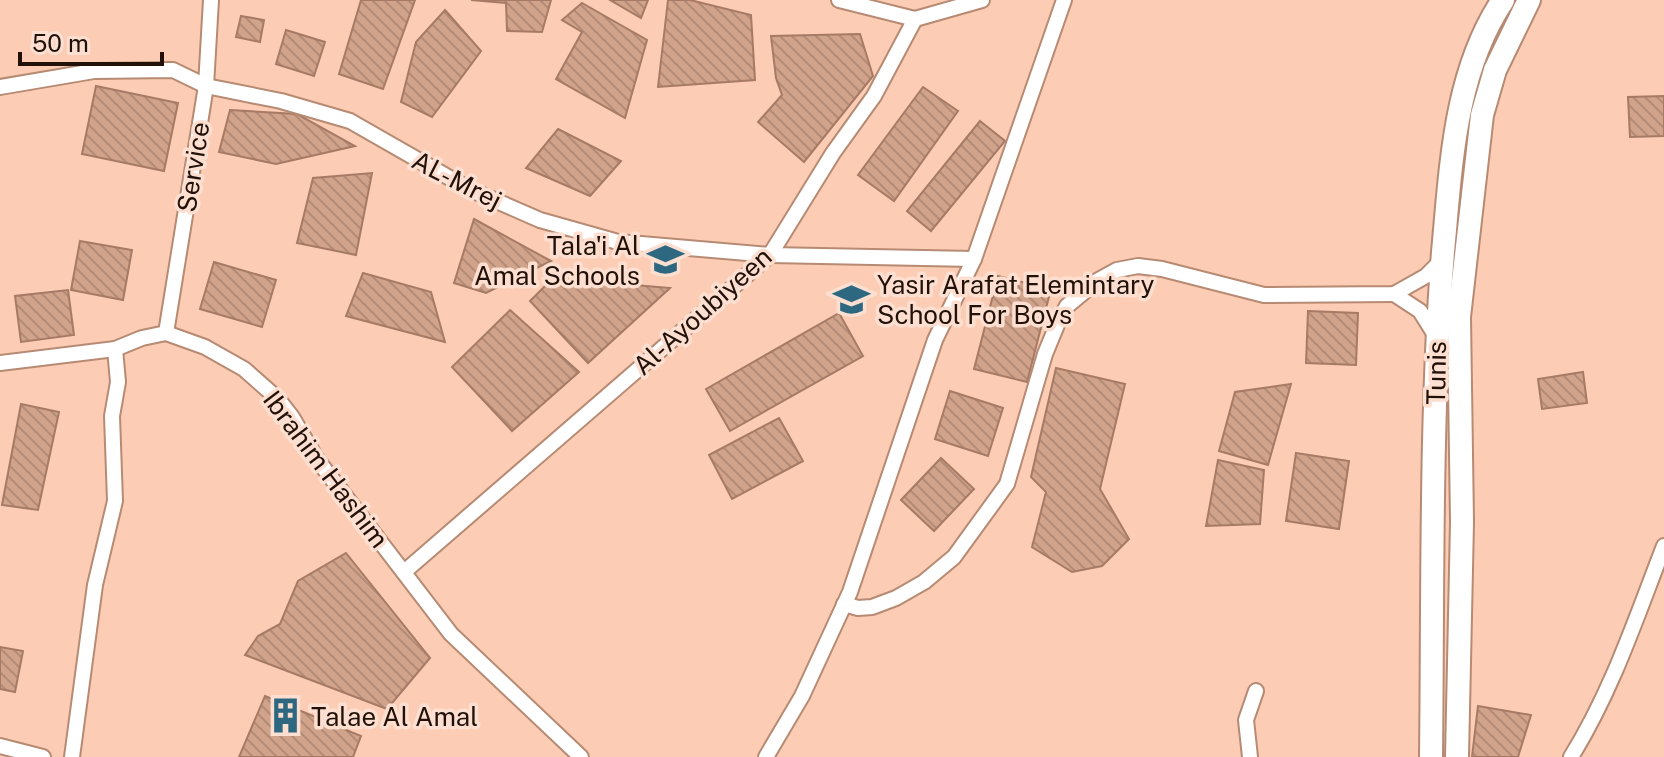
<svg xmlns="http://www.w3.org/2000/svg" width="1664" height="757" font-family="'Public Sans',sans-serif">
<defs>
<pattern id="building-back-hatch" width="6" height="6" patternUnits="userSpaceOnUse" patternTransform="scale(2)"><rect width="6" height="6" fill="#d1a38b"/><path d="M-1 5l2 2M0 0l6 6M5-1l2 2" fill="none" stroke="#b38b76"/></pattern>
</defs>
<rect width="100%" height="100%" fill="#fccdb4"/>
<g fill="url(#building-back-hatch)" stroke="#a67a64" stroke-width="2">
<polygon points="361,0 415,0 383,89 339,74"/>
<polygon points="471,0 551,0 542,32 507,31 506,3"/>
<polygon points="610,0 648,0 641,18"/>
<polygon points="668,0 690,0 751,15 755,80 658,87"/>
<polygon points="582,3 647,40 625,118 556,79 582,32 562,20"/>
<polygon points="445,10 481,51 432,117 401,102 416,42"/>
<polygon points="241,16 264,20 260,42 236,37"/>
<polygon points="286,30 325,42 314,76 276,64"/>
<polygon points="860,34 873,76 804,162 758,122 782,95 776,78 771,36"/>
<polygon points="96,86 178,103 164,171 82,154"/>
<polygon points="923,87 958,111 894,201 858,175"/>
<polygon points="1664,96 1664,136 1630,137 1628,97"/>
<polygon points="230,110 297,114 355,146 276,164 219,152"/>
<polygon points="980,121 1005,141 931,231 907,211"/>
<polygon points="558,129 621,161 590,196 526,168"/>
<polygon points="372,173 356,255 297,243 313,178"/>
<polygon points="474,219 551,261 486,293 454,283"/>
<polygon points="80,241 132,250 123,300 71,290"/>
<polygon points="214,262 276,280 262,327 200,309"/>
<polygon points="363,273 431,292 445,342 346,316"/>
<polygon points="998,276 1051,289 1027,382 974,369"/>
<polygon points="553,278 670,288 588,363 530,301"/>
<polygon points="68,290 74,335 21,342 15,296"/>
<polygon points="510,310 579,372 512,431 452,367"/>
<polygon points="1308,311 1358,313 1356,365 1306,363"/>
<polygon points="839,313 863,356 730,431 706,389"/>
<polygon points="1056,368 1125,384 1100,489 1129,539 1102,566 1072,572 1032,547 1046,492 1031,477"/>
<polygon points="1583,372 1587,403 1542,409 1538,379"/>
<polygon points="1291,384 1268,465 1219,451 1235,392"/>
<polygon points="950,391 1003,408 988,456 935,439"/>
<polygon points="21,404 59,412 38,510 2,505"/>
<polygon points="779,418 803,461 732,499 709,455"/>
<polygon points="1296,453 1349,461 1339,529 1286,521"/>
<polygon points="941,458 974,489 934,531 901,500"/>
<polygon points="1218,460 1264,470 1260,524 1206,526"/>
<polygon points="346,553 430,658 387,709 245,655 258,636 280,624 298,581"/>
<polygon points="0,647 23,651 15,692 0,689"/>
<polygon points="265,696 361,736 353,757 239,757"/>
<polygon points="1478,706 1531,715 1518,757 1472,757"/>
</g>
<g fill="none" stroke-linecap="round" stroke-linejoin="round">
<defs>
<g id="minor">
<polyline points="839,0 915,19"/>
<polyline points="915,19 982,0"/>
<polyline points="0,87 94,71 173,70 206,86 281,101 350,121 469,189 540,220 618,242 770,255 974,259"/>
<polyline points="1394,294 1420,311 1435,335"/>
<polyline points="166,333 206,86 211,0"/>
<polyline points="0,363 115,349 142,338 166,333 205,347 244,369 278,399 292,417 316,458 451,634 581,757"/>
<polyline points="404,572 770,255 833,153 874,96 915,19"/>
<polyline points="844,604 858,608 872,607 896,598 924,582 954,557 1007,484 1045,354 1059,320 1067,306 1097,281 1117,270 1138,266 1162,269 1264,295 1394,294 1426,276 1443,259"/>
<polyline points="0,746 43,757"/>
<polyline points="72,757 95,585 115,501 112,416 118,382 115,349"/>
<polyline points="766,757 802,696 850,592 935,340 974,259 1064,0"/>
<polyline points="1250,757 1246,720 1256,691"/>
<path d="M 1571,757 C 1612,691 1636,618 1664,546"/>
</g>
<g id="secondary">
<path d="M 1431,757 C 1433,589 1430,420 1443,252 C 1451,167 1454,73 1503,0"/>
<polyline points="1457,757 1462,522 1459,317 1482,115 1495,70 1529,0"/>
</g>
</defs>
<use href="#minor" stroke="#b68a73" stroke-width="18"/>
<use href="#secondary" stroke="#b68a73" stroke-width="26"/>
<use href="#minor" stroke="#fff" stroke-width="14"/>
<use href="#secondary" stroke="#fff" stroke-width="22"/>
</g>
<defs>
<symbol id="school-bare" viewBox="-9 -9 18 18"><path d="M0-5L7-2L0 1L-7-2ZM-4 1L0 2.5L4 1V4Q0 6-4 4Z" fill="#2d6880" stroke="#fcdfd0" stroke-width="2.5" paint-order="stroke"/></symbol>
<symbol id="building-bare" viewBox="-9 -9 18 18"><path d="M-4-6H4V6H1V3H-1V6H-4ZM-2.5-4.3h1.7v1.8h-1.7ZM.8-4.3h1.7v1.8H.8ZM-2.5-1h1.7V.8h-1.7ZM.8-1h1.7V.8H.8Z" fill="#2d6880" stroke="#fcdfd0" stroke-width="2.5" paint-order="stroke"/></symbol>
</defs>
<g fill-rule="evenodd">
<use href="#school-bare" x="640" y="234" width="51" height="51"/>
<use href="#school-bare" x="826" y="274" width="51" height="51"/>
<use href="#building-bare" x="260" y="690" width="51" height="51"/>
</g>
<g text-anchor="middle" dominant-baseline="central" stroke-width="7" stroke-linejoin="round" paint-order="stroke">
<g font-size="26" fill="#211108" stroke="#fcdfd0">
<text transform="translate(193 167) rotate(-81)">Service</text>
<text transform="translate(457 180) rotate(27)">AL-Mrej</text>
<text transform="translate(702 311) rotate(-42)">Al-Ayoubiyeen</text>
<text transform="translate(1436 373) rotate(-89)">Tunis</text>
<text transform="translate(326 469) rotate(53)">Ibrahim Hashim</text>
</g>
<g font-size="26" fill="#211108" stroke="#fcdfd0" text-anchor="start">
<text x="640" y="245" text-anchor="end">Tala'i Al<tspan x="640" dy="30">Amal Schools</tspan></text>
<text x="877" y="284">Yasir Arafat Elemintary<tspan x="877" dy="30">School For Boys</tspan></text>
<text x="311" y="716">Talae Al Amal</text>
</g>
</g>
<path d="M20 52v12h142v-12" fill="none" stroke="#211108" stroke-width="4"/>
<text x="32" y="52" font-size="24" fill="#211108" stroke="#fcdfd0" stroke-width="6" paint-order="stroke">50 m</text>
</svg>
